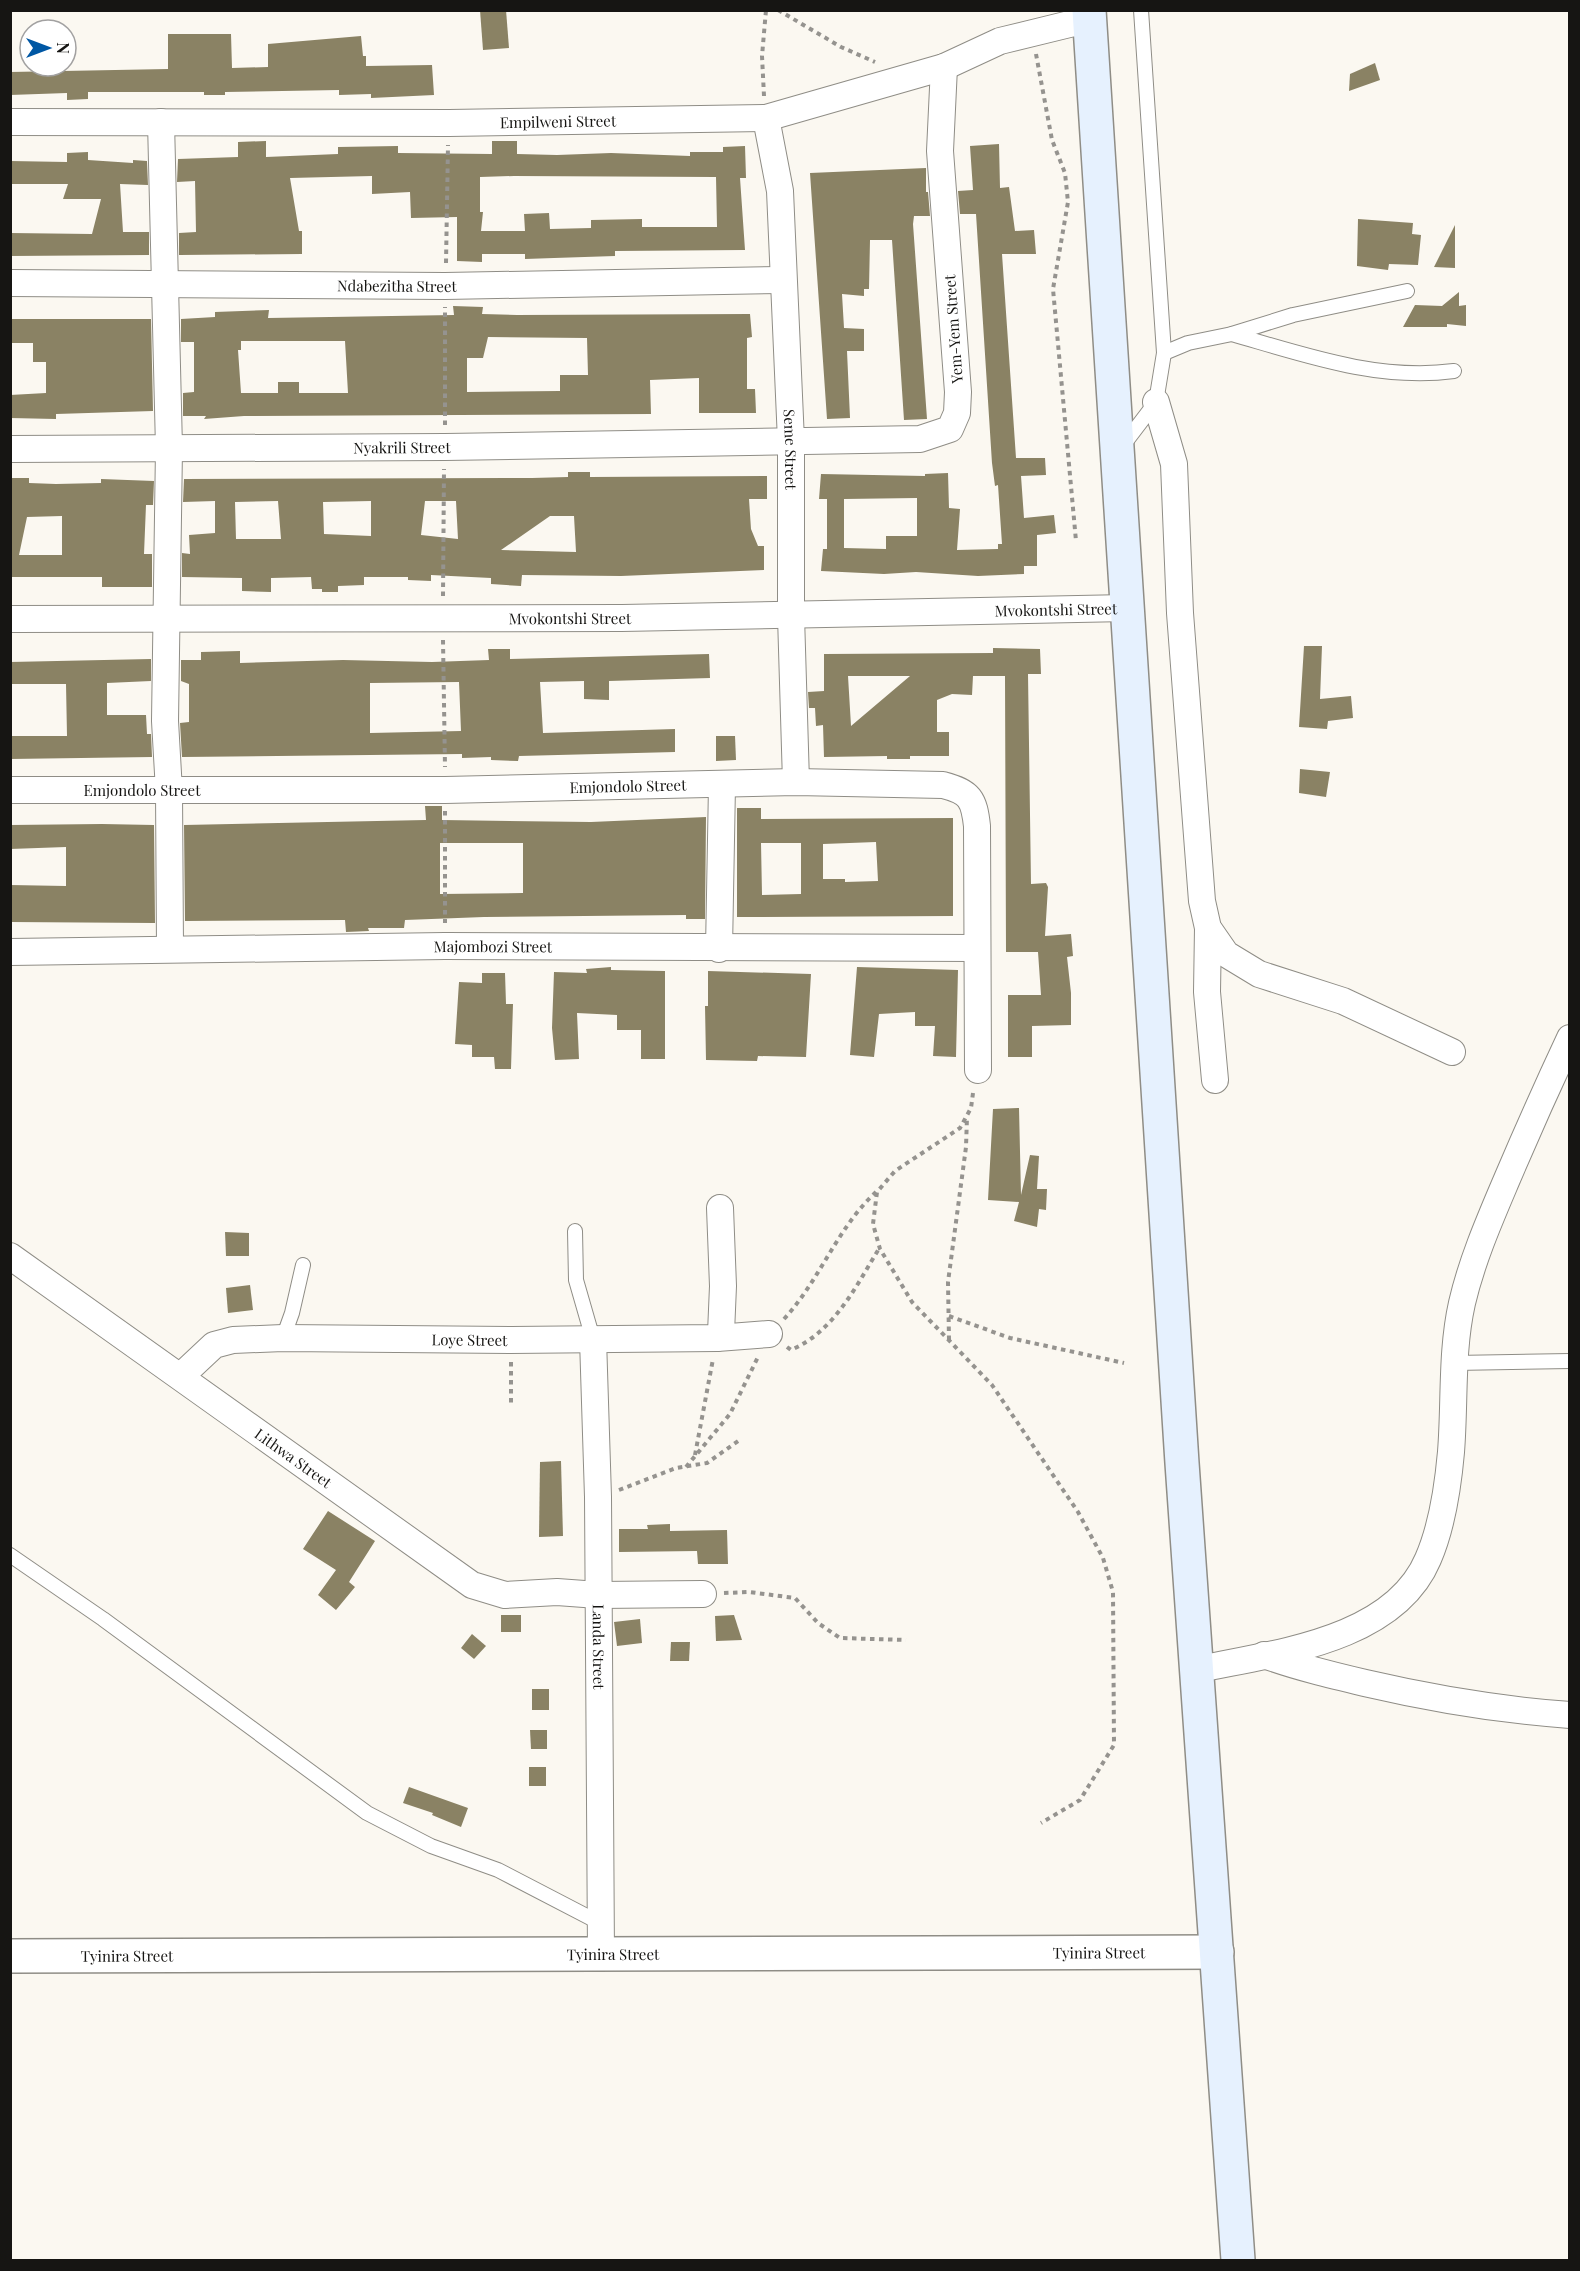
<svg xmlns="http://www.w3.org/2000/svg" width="1580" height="2271" font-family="'Playfair Display',serif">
<rect width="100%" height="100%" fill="#fbf8f1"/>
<g fill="#8a8264" fill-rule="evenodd">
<polygon points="480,10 506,10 509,48 483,50"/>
<polygon points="168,34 231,34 232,68 268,67 268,44 361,36 363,56 366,56 366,66 432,65 434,95 371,98 371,94 339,95 339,90 225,92 225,95 204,95 204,92 88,92 88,99 67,100 67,93 10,95 10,72 168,69"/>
<polygon points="1375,63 1380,80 1349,91 1350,74"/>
<path d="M 266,141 L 266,157 L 338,154 L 338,147 L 398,146 L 398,153 L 492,154 L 492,141 L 517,141 L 517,154 L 557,155 L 611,153 L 690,156 L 690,152 L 723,152 L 723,147 L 745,146 L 746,178 L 740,178 L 745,250 L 615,251 L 615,256 L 554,258 L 525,259 L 525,254 L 482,254 L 482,262 L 457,261 L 457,217 L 411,218 L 410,192 L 372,194 L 372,176 L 290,178 L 299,231 L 302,231 L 302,254 L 179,255 L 179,233 L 196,232 L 195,181 L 177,182 L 178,159 L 238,157 L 238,142 ZM 514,176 L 716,177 L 717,227 L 642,227 L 642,219 L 591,220 L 591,228 L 550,229 L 549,213 L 524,214 L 525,231 L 481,231 L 483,212 L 480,212 L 480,177 Z"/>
<path d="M 999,144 L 1000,188 L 1009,187 L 1015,231 L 1034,230 L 1036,254 L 1002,254 L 1016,458 L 1045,458 L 1046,475 L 1021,476 L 1024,518 L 1054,515 L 1056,533 L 1037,535 L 1037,566 L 1024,566 L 1024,574 L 978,576 L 916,572 L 884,574 L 821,571 L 823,549 L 827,549 L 827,499 L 819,499 L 821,474 L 925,476 L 925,474 L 948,473 L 949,508 L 960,509 L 957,550 L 998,549 L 998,544 L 1002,544 L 998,485 L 995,486 L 992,463 L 976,214 L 960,214 L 958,191 L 973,190 L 970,146 ZM 917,498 L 917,536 L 886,536 L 886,549 L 844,548 L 844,499 Z"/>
<polygon points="88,152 88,160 133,163 133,160 147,161 148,185 120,184 123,232 149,232 149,255 10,256 10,233 92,234 101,199 63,199 68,184 10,184 10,161 67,162 67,153"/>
<polygon points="926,168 926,192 928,192 930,216 914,216 913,224 927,419 904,420 892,240 870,240 869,289 864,289 864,296 842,294 844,328 864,329 864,351 847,351 850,418 827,419 810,173"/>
<polygon points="1358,219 1413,223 1412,234 1421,235 1418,265 1389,264 1388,270 1357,266"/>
<polygon points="1455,225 1455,268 1434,267"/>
<polygon points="1459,292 1459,306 1466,305 1466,326 1447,324 1447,327 1403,327 1415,305 1442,306"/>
<path d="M 453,306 L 483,307 L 482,314 L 517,315 L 750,314 L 752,337 L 747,338 L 747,389 L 755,389 L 756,413 L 699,413 L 699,378 L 650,380 L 651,414 L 244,416 L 204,419 L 206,416 L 183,416 L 183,393 L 194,392 L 194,342 L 181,342 L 181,319 L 215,317 L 215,312 L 269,310 L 268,318 L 454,315 ZM 488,337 L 587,338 L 588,375 L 560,375 L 560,391 L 467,392 L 467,358 L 483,358 ZM 241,341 L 345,341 L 348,393 L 299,393 L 299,382 L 278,382 L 278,393 L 241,393 L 238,350 L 241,350 Z"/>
<polygon points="10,319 151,319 153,411 56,414 56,419 10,418 10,395 46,393 46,362 33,362 33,343 10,343"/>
<path d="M 568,472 L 590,472 L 590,477 L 767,476 L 767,499 L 749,499 L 751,529 L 758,546 L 764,546 L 764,570 L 621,576 L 522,575 L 521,586 L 491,584 L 491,578 L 431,575 L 431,581 L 408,580 L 408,577 L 364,577 L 364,585 L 338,586 L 338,592 L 322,592 L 322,589 L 312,589 L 311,577 L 271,578 L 271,592 L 242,591 L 242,578 L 182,577 L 182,553 L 190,554 L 189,535 L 215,533 L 215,501 L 183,502 L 184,479 L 532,478 L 568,477 ZM 278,501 L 281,539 L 236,539 L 235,502 ZM 371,501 L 371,536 L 324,534 L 323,502 ZM 425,501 L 456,501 L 458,539 L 421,535 ZM 550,516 L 574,516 L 576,552 L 501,550 Z"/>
<path d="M 10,478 L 29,478 L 29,483 L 56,484 L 101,483 L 101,479 L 154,481 L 153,505 L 146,505 L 144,554 L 152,554 L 152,587 L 102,587 L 102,577 L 10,577 ZM 62,516 L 62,555 L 19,555 L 27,517 Z"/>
<polygon points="1304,646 1322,646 1320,699 1351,696 1353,718 1328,721 1327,729 1299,727"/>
<path d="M 993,648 L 1040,649 L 1041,674 L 1028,674 L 1031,884 L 1046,883 L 1048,887 L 1045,936 L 1071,934 L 1073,956 L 1067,957 L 1071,993 L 1071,1025 L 1032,1026 L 1032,1057 L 1008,1057 L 1008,995 L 1041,995 L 1038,952 L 1006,952 L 1005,676 L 973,676 L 972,695 L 952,694 L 937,700 L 937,732 L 949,732 L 949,756 L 910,756 L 910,759 L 887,759 L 887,756 L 824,757 L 823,725 L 816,726 L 815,708 L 809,708 L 808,692 L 824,691 L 824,654 L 993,653 ZM 848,676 L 910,676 L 851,726 Z"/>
<path d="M 488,649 L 510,649 L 510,659 L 709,654 L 710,678 L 609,681 L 609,700 L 584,699 L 584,681 L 540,682 L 543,733 L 675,729 L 675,752 L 519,756 L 518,761 L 491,760 L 491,757 L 462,758 L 462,754 L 182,757 L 180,723 L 189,722 L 189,684 L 181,681 L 181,660 L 201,660 L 201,652 L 240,651 L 240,663 L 343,660 L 432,662 L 489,660 ZM 459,682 L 461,731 L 370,733 L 370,683 Z"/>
<polygon points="151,659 151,681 107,683 107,715 146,715 147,734 151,734 152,757 10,759 10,736 67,736 66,684 10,684 10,662"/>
<polygon points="716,736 735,736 736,760 716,761"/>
<polygon points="1300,769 1330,772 1326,797 1299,793"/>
<path d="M 425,806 L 442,806 L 442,820 L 591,822 L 706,817 L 705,919 L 686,919 L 686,915 L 484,917 L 405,920 L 404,928 L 368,928 L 369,931 L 346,932 L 345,920 L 185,921 L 184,825 L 426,820 ZM 440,843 L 523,843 L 523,893 L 440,894 Z"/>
<path d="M 737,808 L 761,808 L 761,819 L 953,818 L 953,916 L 737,917 ZM 876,842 L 878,881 L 845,882 L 845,879 L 823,879 L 823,844 ZM 761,843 L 801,843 L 801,894 L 762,895 Z"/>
<polygon points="102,824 154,825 155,923 10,922 10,885 66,886 66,847 10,849 10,825"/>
<polygon points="611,967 611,970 665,971 665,1059 641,1059 641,1030 617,1030 617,1015 577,1013 579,1059 555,1060 552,1028 554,972 587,973 586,969"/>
<polygon points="857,967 958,970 956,1057 933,1056 935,1026 915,1026 915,1012 879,1014 874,1057 850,1055"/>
<polygon points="708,971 811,974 806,1057 758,1056 757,1061 706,1060 705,1006 708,1006"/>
<polygon points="482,973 505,973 506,1004 513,1004 511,1069 495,1069 494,1057 472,1057 472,1045 455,1044 459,982 482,983"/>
<polygon points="1019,1108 1021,1195 1030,1155 1039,1156 1037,1189 1047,1189 1046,1210 1039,1209 1037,1227 1014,1221 1019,1202 988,1200 993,1109"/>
<polygon points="225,1232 249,1233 249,1256 226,1256"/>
<polygon points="250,1285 253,1310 228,1313 226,1288"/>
<polygon points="561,1461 563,1536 539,1537 540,1462"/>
<polygon points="328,1511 375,1541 349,1582 355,1587 336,1610 318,1595 336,1570 303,1549"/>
<polygon points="670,1524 670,1531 727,1530 728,1564 698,1564 697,1551 619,1552 619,1529 648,1529 647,1525"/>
<rect x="501" y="1615" width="20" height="17"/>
<polygon points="734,1615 742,1640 716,1641 715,1616"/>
<polygon points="640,1619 642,1643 617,1646 614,1622"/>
<polygon points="472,1634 486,1646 474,1659 461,1648"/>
<polygon points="671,1642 690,1642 689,1661 670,1661"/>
<rect x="532" y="1689" width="17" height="21"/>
<polygon points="530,1730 547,1730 547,1749 531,1749"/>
<rect x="529" y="1767" width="17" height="19"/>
<polygon points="409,1787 468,1808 461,1827 432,1815 433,1813 403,1803"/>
</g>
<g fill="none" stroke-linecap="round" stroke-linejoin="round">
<defs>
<g id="service">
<path d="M 1232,334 C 1305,355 1378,381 1454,371"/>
<polyline points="1164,353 1188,343 1232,334 1293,315 1407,291"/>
<polyline points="1121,448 1156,402 1164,353 1141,10"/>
<polyline points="575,1231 576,1280 593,1339"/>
<polyline points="283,1338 292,1313 303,1265"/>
<polyline points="1454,1363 1570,1361"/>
<polyline points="10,1555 103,1619 367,1813 431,1846 498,1870 602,1924"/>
</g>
<g id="minor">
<path id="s1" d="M 766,118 L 780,191 L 791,441 L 791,616 L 796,782"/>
<path id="s2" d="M 10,122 L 449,123 L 766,118 L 944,67 L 1000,41 L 1090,19"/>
<polyline points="161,122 169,448 165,721 169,791 170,948"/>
<path id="s3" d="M 10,283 L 445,286 L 783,280"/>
<polyline points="1156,402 1174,464 1180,613 1202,901 1208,928 1226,954 1259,974 1343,1001 1452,1052"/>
<path id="s4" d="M 10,449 L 445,447 L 920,439 L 950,429 L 957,413 L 958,392 L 940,151 L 944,67"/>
<path id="s5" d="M 10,619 L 622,618 L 1127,608"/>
<path id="s6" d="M 10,790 L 445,790 L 796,782 L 943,785 C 970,792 974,799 977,826 L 978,1070"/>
<polyline points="1208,928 1207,992 1215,1080"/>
<polyline points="719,949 722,785"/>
<path id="s7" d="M 10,952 L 445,946 L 976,948"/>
<path id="s8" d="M 10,1256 L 472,1585 L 505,1595 L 557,1592 L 598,1595 L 703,1594"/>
<polyline points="717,1338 721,1333 723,1286 720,1208"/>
<path id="s9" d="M 593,1339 L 598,1497 L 601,1954"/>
<path id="s10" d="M 182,1375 L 214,1345 L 233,1340 L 283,1338 L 511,1340 L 717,1338 L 769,1334"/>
<path d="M 1264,1655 C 1297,1667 1331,1675 1365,1683 C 1434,1699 1500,1710 1570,1715"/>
<path d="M 1196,1670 C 1272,1653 1393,1642 1428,1559 C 1442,1527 1448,1486 1451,1452 C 1455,1402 1451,1352 1462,1303 C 1472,1260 1490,1219 1507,1179 C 1527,1132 1548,1085 1570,1038"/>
</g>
<g id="tertiary">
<path id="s11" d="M 10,1956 L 1217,1952"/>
</g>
<polyline id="secondary" points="1089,10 1182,1463 1238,2260"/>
</defs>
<use href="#service" stroke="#8f8d86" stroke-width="16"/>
<use href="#minor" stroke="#8f8d86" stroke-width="28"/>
<use href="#tertiary" stroke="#8f8d86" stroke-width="36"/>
<use href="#secondary" stroke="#8f8d86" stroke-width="36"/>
<g stroke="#95938f" stroke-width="4" stroke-dasharray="4.5 4.5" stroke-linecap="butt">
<polyline points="778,10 841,47 875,62"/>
<polyline points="1036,54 1052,140 1065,173 1068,202 1053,289 1076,541"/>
<polyline points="764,96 762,56 766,10"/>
<polyline points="446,263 448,145"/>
<polyline points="445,425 445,307"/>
<polyline points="443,596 444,469"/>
<polyline points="443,640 445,767"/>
<polyline points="445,811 445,923"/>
<polyline points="973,1093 971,1108 960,1128 895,1171 877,1192 873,1224 880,1249 912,1302 992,1385 1078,1512 1103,1558 1113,1592 1114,1745 1080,1800 1041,1823"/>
<polyline points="949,1316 1010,1338 1124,1363"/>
<path d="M 784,1319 C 820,1280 837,1228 876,1192"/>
<polyline points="949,1340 948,1282 966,1147 967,1117"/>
<path d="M 787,1347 L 791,1350 C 835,1331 856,1286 880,1247"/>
<polyline points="511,1362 511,1405"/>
<polyline points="695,1455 713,1359"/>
<polyline points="686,1467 730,1414 758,1357"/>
<polyline points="619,1490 676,1468 707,1463 741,1439"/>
<polyline points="724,1593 749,1592 795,1598 818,1623 840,1638 906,1640"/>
</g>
<use href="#service" stroke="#fff" stroke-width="14"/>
<use href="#minor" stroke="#fff" stroke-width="26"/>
<use href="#tertiary" stroke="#fff" stroke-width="33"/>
<use href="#secondary" stroke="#e6f1fe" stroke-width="33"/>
</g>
<g text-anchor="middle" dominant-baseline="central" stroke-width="4.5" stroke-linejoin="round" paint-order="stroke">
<g font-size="15" fill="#161513" stroke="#fff">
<text stroke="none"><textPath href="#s2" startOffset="548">Empilweni Street</textPath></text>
<text stroke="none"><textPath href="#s3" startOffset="387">Ndabezitha Street</textPath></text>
<text transform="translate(953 329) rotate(-94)">Yem-Yem Street</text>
<text stroke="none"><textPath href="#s4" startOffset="392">Nyakrili Street</textPath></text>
<text stroke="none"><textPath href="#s1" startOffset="333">Seme Street</textPath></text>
<text stroke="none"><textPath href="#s5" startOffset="1046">Mvokontshi Street</textPath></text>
<text stroke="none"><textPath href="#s5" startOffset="560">Mvokontshi Street</textPath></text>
<text stroke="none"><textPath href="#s6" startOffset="618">Emjondolo Street</textPath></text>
<text stroke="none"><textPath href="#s6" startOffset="132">Emjondolo Street</textPath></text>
<text stroke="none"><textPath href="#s7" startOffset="483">Majombozi Street</textPath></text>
<text stroke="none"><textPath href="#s10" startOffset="300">Loye Street</textPath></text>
<text stroke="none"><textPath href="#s8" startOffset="348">Lithwa Street</textPath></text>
<text stroke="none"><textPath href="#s9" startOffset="308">Landa Street</textPath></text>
<text stroke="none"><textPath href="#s11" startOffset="1089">Tyinira Street</textPath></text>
<text stroke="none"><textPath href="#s11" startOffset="603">Tyinira Street</textPath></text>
<text stroke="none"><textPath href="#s11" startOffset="117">Tyinira Street</textPath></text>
</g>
</g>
<rect width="1580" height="2271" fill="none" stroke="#161513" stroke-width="24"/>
<g transform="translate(48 48) rotate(90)"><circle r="28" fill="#ffffff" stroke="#a2a1a1" stroke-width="1.5"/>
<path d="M0-4.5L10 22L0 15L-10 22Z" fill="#0057a4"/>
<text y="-9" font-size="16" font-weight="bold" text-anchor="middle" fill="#161513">N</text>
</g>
</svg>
